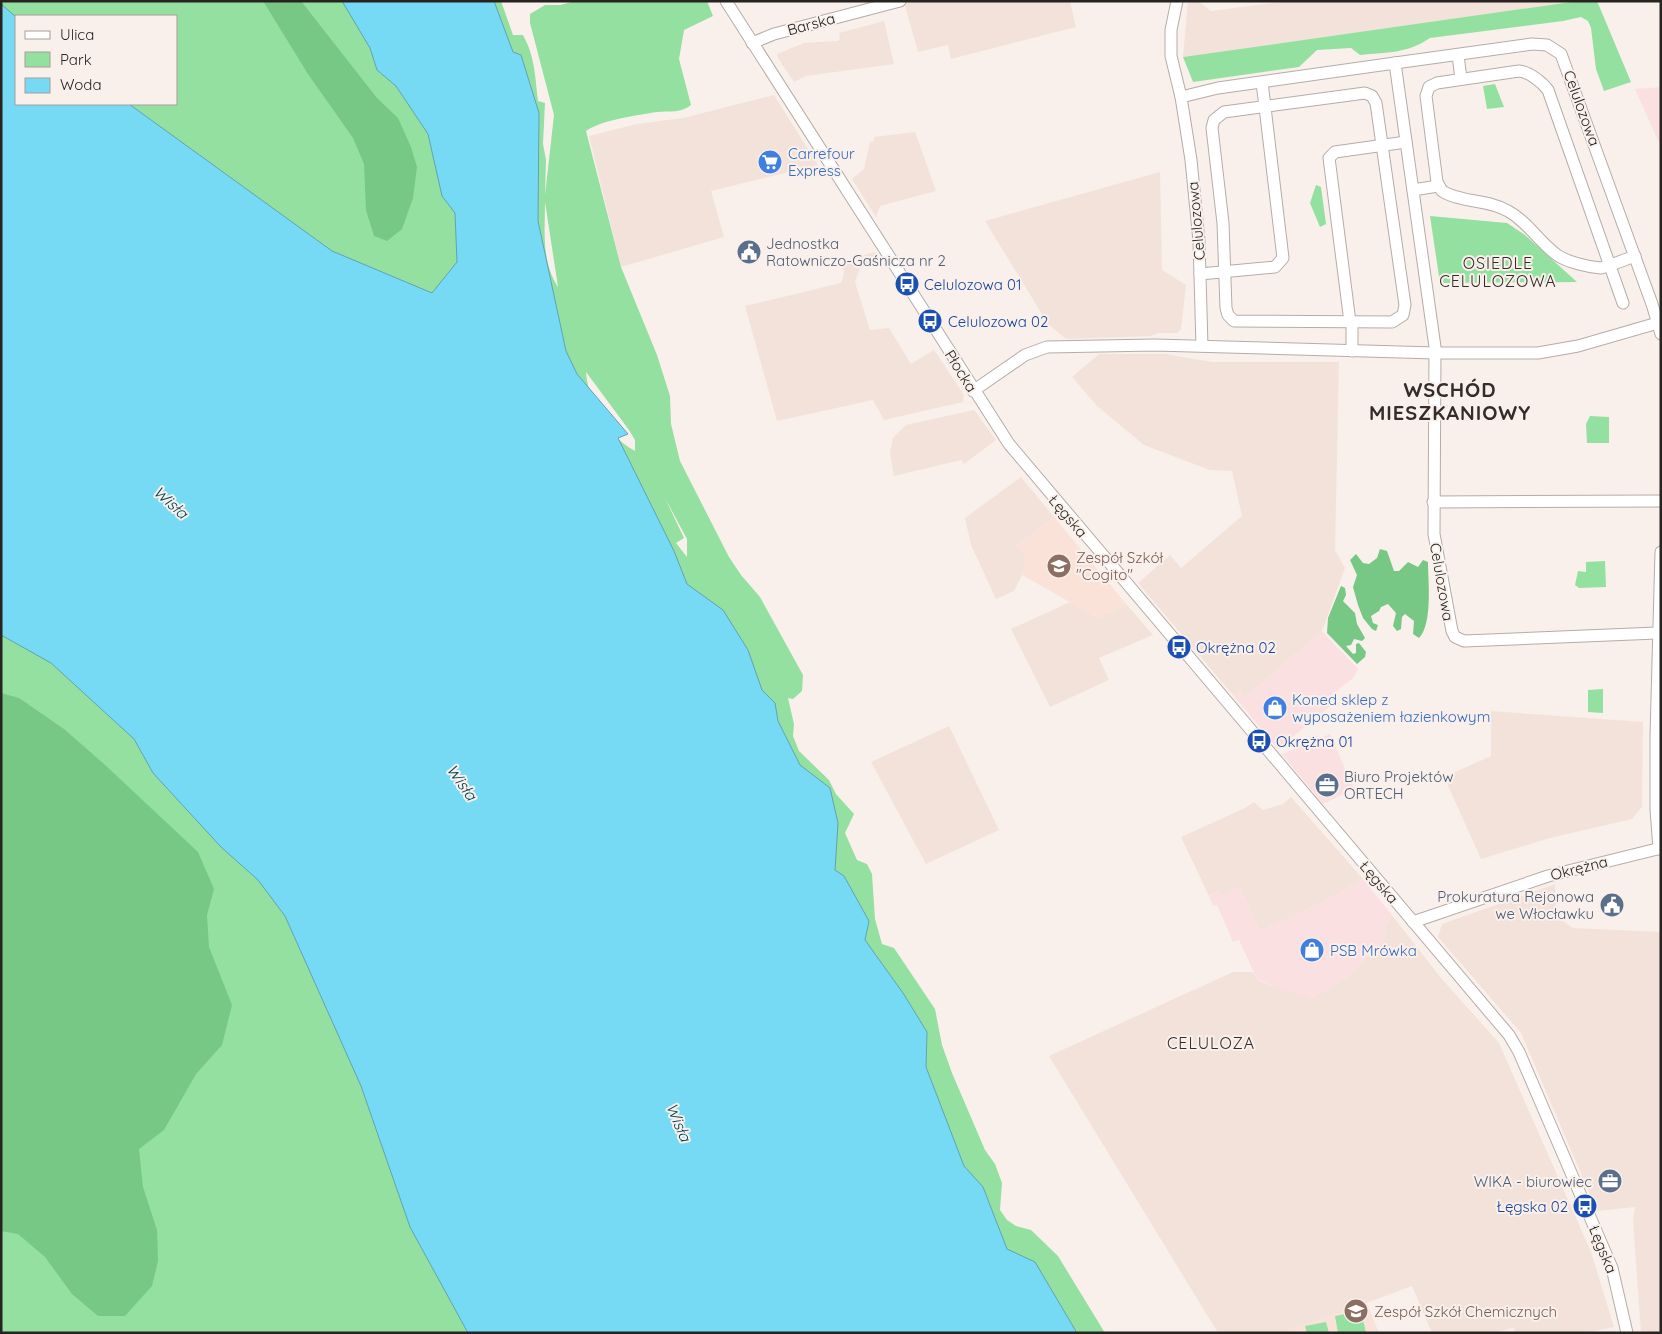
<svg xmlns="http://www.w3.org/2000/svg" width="1662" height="1334" font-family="Quicksand,sans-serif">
<rect width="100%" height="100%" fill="#f9f0eb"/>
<g fill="#fbe0e1">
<polygon points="1661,87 1661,147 1635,89"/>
<polygon points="1322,631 1358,669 1353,678 1328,698 1333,704 1278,749 1233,695 1239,691 1245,697"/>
<polygon points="1330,734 1354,789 1323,804 1282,754"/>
<polygon points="1363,879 1392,915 1384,929 1386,936 1350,975 1311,999 1300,997 1257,979 1239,940 1233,942 1217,905 1213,906 1209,896 1219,891 1221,895 1240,887 1260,931 1325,901"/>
</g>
<g fill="#f3e2da">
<polygon points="1070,1 1076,27 951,59 948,45 918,52 904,2"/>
<polygon points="1188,1 1198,1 1211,11 1287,1 1578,1 1183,57"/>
<polygon points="884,21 894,64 806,76 794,82 778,58 777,54 804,43 838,41 840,39 839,33"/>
<polygon points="774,95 818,165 711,191 724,237 621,267 589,136 637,124 683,118"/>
<polygon points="915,132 936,191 880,206 876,217 852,179 864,169 870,142 874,141 874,137"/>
<polygon points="1160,172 1162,270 1186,285 1181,329 1177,333 1158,333 1151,336 1066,339 1048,324 985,221"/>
<polygon points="874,252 879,261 860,268 855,282 870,330 889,328 911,364 934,350 964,395 963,402 884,420 873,400 777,421 745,306 841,283 844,274 842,262"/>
<polygon points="1099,354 1165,354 1212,362 1339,362 1335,550 1345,568 1322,631 1245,697 1239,691 1233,695 1138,583 1170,555 1181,568 1242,516 1232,471 1210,470 1144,445 1097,406 1072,377"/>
<polygon points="974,410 996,440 964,464 961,460 894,476 890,453 893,438 906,425"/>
<polygon points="1021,477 1054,517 1017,545 1026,556 1022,575 1014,591 996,599 971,545 965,518"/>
<polygon points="1070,602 1098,618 1127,605 1153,635 1099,658 1109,680 1050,707 1011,629"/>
<polygon points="1491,711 1643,722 1642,807 1632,819 1550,838 1481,859 1444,777 1491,756"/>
<polygon points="949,726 999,830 926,864 871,762"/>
<polygon points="1291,797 1363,879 1325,901 1260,931 1240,887 1221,896 1219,891 1209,896 1181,837 1245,808 1254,802 1263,810 1283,804"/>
<polygon points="1555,884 1556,916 1573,928 1661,932 1661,1333 1641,1333 1633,1221 1635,1207 1597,1211 1521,1033 1438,937 1442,924"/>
<polygon points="1392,915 1441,978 1499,1043 1591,1252 1614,1327 1586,1333 1515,1333 1514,1328 1493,1333 1432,1333 1412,1286 1285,1333 1218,1333 1049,1056 1233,972 1253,972 1257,979 1262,982 1311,999 1350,975 1386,936 1384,929"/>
</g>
<g fill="#fbe2d9">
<polygon points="1054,517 1127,605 1098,618 1022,575 1026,556 1017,545"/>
<polygon points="1367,1303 1379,1333 1285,1333 1317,1320"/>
</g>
<g fill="#94e0a0" fill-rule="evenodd">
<path d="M 1,1 L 501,1 L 513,35 L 523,35 C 535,56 535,77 538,101 L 545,103 L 543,144 L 546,160 L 545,195 L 554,115 L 530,23 L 530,14 L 545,5 L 560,5 L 575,1 L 707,1 L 713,16 L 684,30 L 679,59 L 691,105 C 682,113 669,111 657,112 C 638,115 601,120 586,131 L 621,267 L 657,355 L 670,396 L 671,424 L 680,461 L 729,557 L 741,575 L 760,597 L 803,675 L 802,691 L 793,699 L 788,698 L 794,724 L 793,736 L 799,751 L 829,780 L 836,794 L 854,814 L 845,833 L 857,860 L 867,864 L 872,874 L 875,919 L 882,944 L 894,948 L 935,1009 L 942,1045 L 952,1073 L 985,1150 L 995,1164 L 1002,1183 L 1000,1210 L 1007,1220 L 1016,1226 L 1031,1230 L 1058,1256 L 1105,1333 L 1,1333 ZM 16,16 L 176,16 L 176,104 L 16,104 ZM 545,202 L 558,287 C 541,261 545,231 545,202 ZM 586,372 L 629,430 L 635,440 L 635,451 C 608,437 588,401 586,372 ZM 665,498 L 687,539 L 687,557 L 676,543 L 684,538 Z"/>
<path d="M 1578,1 L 1597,1 L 1631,82 L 1604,91 L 1596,69 L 1591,28 L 1588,21 L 1581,17 L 1563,21 L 1430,38 C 1406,54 1388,52 1360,55 L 1351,48 L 1317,50 L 1299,67 L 1193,82 L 1183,57 Z"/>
<polygon points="1495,84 1504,107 1487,109 1483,86"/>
<polygon points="1316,185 1321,187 1326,224 1320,227 1310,203"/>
<polygon points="1430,216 1507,223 1525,235 1577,282 1440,283"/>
<polygon points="1590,416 1609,417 1609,443 1587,443 1586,424"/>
<polygon points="1605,561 1606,587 1579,588 1575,585 1578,571 1586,572 1586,562"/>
<polygon points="1603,689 1603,713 1588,712 1588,690"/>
<polygon points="1361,1311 1366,1333 1338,1333 1335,1316"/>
<polygon points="1326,1322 1329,1333 1307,1333 1305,1326"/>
</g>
<g fill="#77c885">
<polygon points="263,1 301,1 377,98 398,118 411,147 417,167 413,198 402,229 387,241 374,236 366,210 364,164 353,138 308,74"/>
<path d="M 1380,549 L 1387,551 L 1394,571 L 1399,571 L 1408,562 L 1418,567 L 1423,560 L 1428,562 C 1428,580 1433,624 1419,638 L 1413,634 L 1414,621 L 1405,614 L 1402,617 L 1401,629 L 1397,631 L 1393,626 L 1396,613 L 1388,604 L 1381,607 L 1379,611 L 1371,616 L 1373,623 L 1378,625 L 1376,631 L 1372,629 L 1363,618 L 1358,605 L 1353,587 L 1357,575 L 1350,560 L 1356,554 L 1363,563 L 1369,564 L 1377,558 Z"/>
<polygon points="1341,586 1345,588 1346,595 1343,601 1355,613 1357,624 1365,638 1362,641 1354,639 1351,645 1346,646 1353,654 1356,653 1356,644 1359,643 1366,652 1365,657 1357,664 1327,633 1328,618"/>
<polygon points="1,693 19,698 64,729 104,764 198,852 214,889 207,915 209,947 232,1005 222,1045 196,1074 164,1130 139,1149 143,1187 157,1230 158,1261 152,1286 125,1316 98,1316 72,1294 45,1257 18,1234 1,1231"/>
</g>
<polygon fill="#77daf5" stroke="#5fa3b5" points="342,1 494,1 513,52 521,55 539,113 538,221 566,351 577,374 628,434 618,438 674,551 687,584 723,610 748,650 762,690 775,703 778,721 800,765 830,788 838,823 835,870 844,876 869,921 865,940 903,993 927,1032 926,1067 964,1166 983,1187 1007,1249 1035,1262 1077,1333 468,1333 410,1227 361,1086 285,916 258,880 221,847 153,773 134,739 51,663 1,635 1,4 16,17 16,104 129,104 332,251 432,293 457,262 455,213 442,196 428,134 396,86 377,70 370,48"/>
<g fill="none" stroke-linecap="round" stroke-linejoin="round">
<defs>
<g id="minor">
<polyline points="726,1 1009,444 1509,1035 1519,1052 1612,1268 1627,1333"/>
<polyline points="1177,1 1171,30 1171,56 1181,97 1191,160 1199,241 1202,346"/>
<polyline points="752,43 774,34 900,1"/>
<polyline points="1458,55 1461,79"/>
<polyline points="1395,63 1532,44 1547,45 1561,54 1652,304 1661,334"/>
<polygon points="1365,93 1372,96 1376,103 1405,305 1403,315 1392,322 1234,321 1228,315 1226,308 1223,223 1212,128 1214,120 1224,112"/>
<polyline points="1181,97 1218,88 1395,63 1435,347 1434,534 1452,631 1455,637 1464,641 1657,633"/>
<polyline points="1413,190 1438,186"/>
<polyline points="1200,274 1275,267 1283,258 1262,82"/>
<path d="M 1623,303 L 1548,90 C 1542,82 1529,72 1519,71 L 1437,83 L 1429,87 L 1426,96 L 1437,182 L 1442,191 C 1461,203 1488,199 1508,211 C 1528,222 1539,242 1557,255 C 1567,262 1588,267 1601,268 C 1612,265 1624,260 1635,256"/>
<polyline points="1350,322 1329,158 1335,152 1406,142"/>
<polyline points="1352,351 1352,322"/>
<polyline points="973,391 1025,355 1047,347 1155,345 1435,353 1538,353 1578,346 1661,322"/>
<polyline points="1433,502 1661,501"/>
<polyline points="1659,849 1656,809 1656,736 1661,552"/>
<polyline points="1413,922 1548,876 1661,848"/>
</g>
</defs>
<use href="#minor" stroke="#b5aca8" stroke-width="13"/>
<use href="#minor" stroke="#fff" stroke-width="11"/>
</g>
<defs>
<symbol id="supermarket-disc" viewBox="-11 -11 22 22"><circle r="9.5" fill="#3f7fe0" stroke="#f9f0eb"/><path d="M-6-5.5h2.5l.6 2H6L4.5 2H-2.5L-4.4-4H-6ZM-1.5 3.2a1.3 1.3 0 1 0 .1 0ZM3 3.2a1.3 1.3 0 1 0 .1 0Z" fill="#fff"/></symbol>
<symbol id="civic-disc" viewBox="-11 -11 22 22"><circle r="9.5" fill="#5c6f8a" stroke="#f9f0eb"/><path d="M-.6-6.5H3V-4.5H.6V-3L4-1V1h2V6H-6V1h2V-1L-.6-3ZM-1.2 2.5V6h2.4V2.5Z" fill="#fff"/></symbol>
<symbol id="bus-disc" viewBox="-11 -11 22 22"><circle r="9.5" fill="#1a4fb4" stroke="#f9f0eb"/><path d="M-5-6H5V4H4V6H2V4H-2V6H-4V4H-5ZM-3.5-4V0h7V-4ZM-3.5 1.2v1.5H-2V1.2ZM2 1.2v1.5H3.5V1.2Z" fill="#fff"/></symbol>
<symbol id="school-disc" viewBox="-11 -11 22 22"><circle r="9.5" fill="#8d6e63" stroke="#f9f0eb"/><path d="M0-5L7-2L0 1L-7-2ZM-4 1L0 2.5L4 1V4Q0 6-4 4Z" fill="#fff"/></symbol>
<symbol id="shop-disc" viewBox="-11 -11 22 22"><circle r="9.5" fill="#3f7fe0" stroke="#f9f0eb"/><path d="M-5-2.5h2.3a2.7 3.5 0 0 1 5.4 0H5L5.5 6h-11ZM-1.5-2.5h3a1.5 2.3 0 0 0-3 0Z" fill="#fff"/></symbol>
<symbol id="office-disc" viewBox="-11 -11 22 22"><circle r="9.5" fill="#5c6f8a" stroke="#f9f0eb"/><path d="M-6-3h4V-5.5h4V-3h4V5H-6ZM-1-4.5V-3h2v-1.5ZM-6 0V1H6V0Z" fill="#fff"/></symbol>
</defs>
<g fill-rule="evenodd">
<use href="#supermarket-disc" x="756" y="148" width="28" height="28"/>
<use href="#civic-disc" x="735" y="238" width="28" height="28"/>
<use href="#bus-disc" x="893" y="270" width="28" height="28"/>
<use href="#bus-disc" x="916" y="307" width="28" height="28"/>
<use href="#school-disc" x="1045" y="552" width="28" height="28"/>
<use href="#bus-disc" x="1165" y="633" width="28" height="28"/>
<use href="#shop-disc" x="1261" y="694" width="28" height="28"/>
<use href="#bus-disc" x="1245" y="727" width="28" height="28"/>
<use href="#office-disc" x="1313" y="771" width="28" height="28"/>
<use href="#civic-disc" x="1598" y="891" width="28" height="28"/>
<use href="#shop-disc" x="1298" y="936" width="28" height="28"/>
<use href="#office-disc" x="1596" y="1167" width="28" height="28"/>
<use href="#bus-disc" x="1571" y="1192" width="28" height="28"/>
<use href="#school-disc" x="1342" y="1297" width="28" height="28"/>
</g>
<g text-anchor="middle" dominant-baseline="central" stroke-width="4" stroke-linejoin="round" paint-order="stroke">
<g font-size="15" fill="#262321" stroke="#f9f0eb">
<text transform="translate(811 24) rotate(-15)">Barska</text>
<text transform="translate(1582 108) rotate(70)">Celulozowa</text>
<text transform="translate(1196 221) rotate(-95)">Celulozowa</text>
<text transform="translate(961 371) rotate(58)">Płocka</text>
<text transform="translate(1068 516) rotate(50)">Łęgska</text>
<text transform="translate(1442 582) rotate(80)">Celulozowa</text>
<text transform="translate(1579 868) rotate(-14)">Okrężna</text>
<text transform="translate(1379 882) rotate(50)">Łęgska</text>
<text transform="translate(1603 1249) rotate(68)">Łęgska</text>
</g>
<g font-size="15" fill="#366cbe" stroke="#f9f0eb" text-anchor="start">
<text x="788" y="153">Carrefour<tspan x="788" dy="17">Express</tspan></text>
<text x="1292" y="699">Koned sklep z<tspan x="1292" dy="17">wyposażeniem łazienkowym</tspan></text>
<text x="1330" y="950">PSB Mrówka</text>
</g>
<g font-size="15" fill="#4e5e75" stroke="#f9f0eb" text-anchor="start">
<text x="766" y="243">Jednostka<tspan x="766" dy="17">Ratowniczo-Gaśnicza nr 2</tspan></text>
<text x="1344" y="776">Biuro Projektów<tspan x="1344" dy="17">ORTECH</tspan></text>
<text x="1594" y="896" text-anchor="end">Prokuratura Rejonowa<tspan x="1594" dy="17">we Włocławku</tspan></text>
<text x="1592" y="1181" text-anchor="end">WIKA - biurowiec</text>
</g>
<g font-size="15" fill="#164399" stroke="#f9f0eb" text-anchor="start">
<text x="924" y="284">Celulozowa 01</text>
<text x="948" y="321">Celulozowa 02</text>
<text x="1196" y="647">Okrężna 02</text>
<text x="1276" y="741">Okrężna 01</text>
<text x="1568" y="1206" text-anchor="end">Łęgska 02</text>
</g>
<g font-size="15" fill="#785e54" stroke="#f9f0eb" text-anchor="start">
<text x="1076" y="557">Zespół Szkół<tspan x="1076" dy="17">"Cogito"</tspan></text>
<text x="1374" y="1311">Zespół Szkół Chemicznych</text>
</g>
<g font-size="16" letter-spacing="1" fill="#332c28" stroke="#f9f0eb">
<text x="1498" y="263">OSIEDLE<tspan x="1498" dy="18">CELULOZOWA</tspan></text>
<text x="1211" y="1043">CELULOZA</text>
</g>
<g font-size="16" font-style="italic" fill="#024250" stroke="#f9f0eb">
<text transform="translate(171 502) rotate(42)">Wisła</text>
<text transform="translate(462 782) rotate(55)">Wisła</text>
<text transform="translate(679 1122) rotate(67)">Wisła</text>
</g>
<g font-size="20" font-weight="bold" letter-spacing="1" fill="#332c28" stroke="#f9f0eb">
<text x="1450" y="389">WSCHÓD<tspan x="1450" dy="23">MIESZKANIOWY</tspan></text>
</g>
</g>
<rect width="1662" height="1334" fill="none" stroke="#262321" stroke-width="5"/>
<rect x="15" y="15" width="162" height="90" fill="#f9f0eb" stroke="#a59e9a"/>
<rect x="25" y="31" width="25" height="8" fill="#ffffff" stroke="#a59e9a"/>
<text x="60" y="40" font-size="15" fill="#262321">Ulica</text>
<rect x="25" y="52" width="25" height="15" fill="#94e0a0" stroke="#a59e9a"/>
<text x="60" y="65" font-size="15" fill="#262321">Park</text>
<rect x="25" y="78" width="25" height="15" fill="#77daf5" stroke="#a59e9a"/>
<text x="60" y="90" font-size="15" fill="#262321">Woda</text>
</svg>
